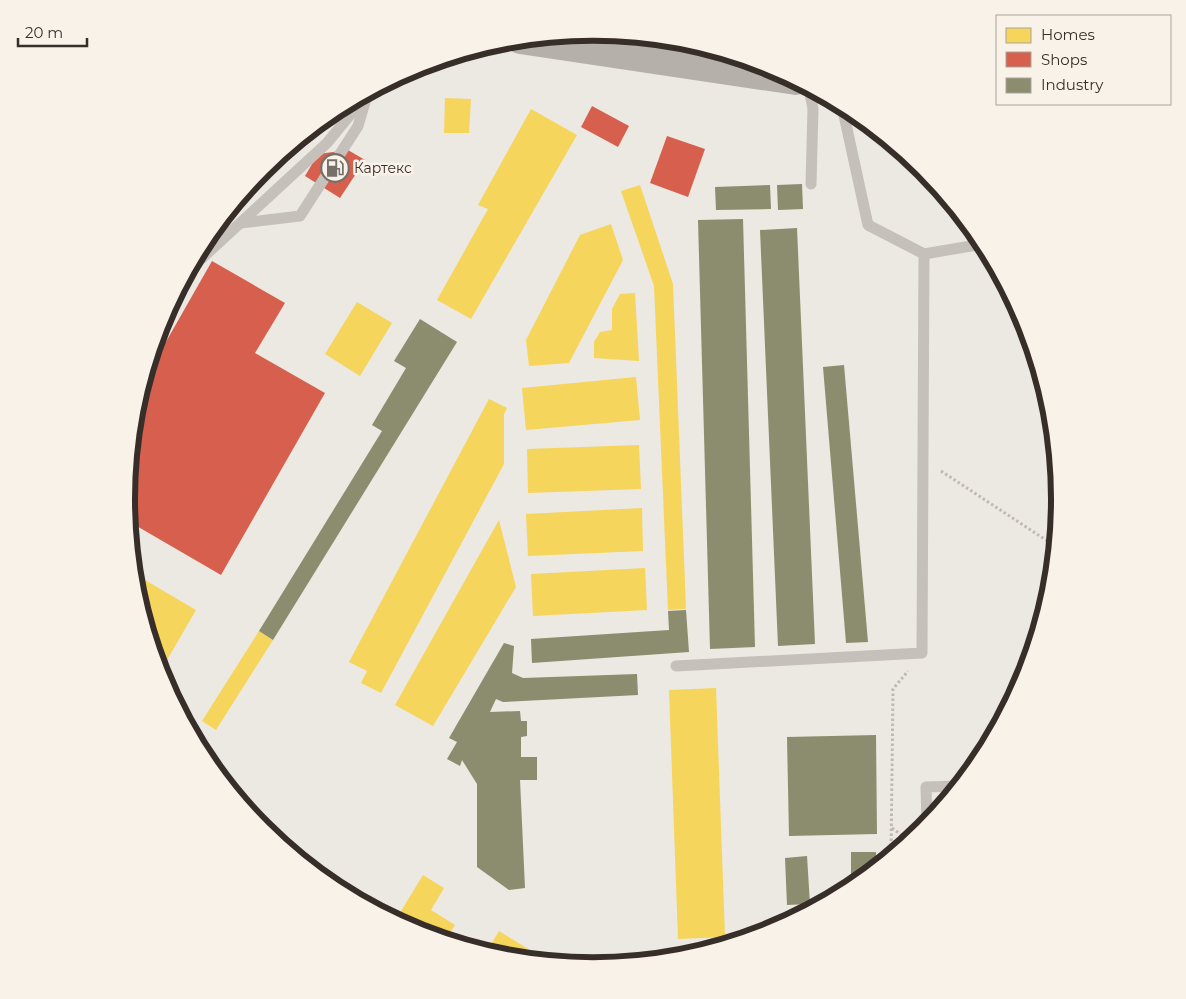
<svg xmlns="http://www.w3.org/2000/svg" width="1186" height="999" font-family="Montserrat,sans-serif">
<rect width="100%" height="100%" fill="#ece8e2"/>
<g fill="#f6d55c">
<polygon points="445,98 471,99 469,133 444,133"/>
<polygon points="531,109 577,135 471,319 437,300 488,209 478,205"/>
<polygon points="640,185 673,284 686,609 668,610 654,286 621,191"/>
<polygon points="611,224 623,260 569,363 529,366 526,340 580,235"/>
<polygon points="635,293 639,361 594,358 594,342 600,332 612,330 612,309 620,294"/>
<polygon points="357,302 392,323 360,376 325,354"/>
<polygon points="636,377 640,420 526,430 522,388"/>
<polygon points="489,399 507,408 504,414 504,464 381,693 361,683 367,671 349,662"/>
<polygon points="639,445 641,489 528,493 527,449"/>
<polygon points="642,508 643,551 528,556 526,514"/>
<polygon points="499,520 516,587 433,726 395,705"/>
<polygon points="645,568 647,610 533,616 531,574"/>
<polygon points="133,573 196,610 160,672 135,590"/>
<polygon points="259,631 273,640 216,730 202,721"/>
<polygon points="716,688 725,937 678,939 669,690"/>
<polygon points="423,875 444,888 431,910 455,925 445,940 414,931 395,921"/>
<polygon points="499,931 549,962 502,957 486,953"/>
</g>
<g fill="#d6604d">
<polygon points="592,106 629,126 618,147 581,127"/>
<polygon points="667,136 705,149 688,197 650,183"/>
<polygon points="348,150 365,160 340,198 305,176 318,154"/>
<polygon points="212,261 285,303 255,353 325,393 221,575 128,521 126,499 135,408 143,382"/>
</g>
<g fill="#8c8c6e">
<polygon points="802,184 803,209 778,210 777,185"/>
<polygon points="770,185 771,209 716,210 715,187"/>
<polygon points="743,219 755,647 710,649 698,220"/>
<polygon points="797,228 815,644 778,646 760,230"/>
<polygon points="420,319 457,342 273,640 259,631 382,431 372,425 406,368 394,361"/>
<polygon points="844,365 868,642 846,643 823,367"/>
<polygon points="686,610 689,652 532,663 531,639 669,630 668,611"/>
<polygon points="504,643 514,646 512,673 523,678 637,674 638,695 503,702 496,699 490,712 520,711 521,721 527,721 527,736 521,737 521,757 537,757 537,780 520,780 525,888 509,890 477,867 477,784 462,760 460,766 447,759 457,742 449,738"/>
<polygon points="876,735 877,834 789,836 787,737"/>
<polygon points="851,852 876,852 876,869 851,888"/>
<polygon points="807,856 810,904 787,905 785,858"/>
</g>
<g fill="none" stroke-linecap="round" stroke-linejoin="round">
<g stroke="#bfb9b3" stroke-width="3" stroke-dasharray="2.5 2.5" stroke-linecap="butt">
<polyline points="941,471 1055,546"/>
<polyline points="892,828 910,841"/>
<polyline points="891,856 893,689 908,671"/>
</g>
<g stroke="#c6c0ba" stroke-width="11">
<polyline points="809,88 813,109 811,184"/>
<polyline points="842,106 868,225 924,254 983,244"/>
<polyline points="241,223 300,216 358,126 366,99"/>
<polyline points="187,272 327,143 368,93"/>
<polyline points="676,666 922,653 924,254"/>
<polyline points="927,825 926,787 959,786"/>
</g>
<polyline stroke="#b6b0ab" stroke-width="28" points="520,40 796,81"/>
</g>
<defs>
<symbol id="fuel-ring" viewBox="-11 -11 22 22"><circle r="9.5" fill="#f9f2e9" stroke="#766f6a" stroke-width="1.5"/><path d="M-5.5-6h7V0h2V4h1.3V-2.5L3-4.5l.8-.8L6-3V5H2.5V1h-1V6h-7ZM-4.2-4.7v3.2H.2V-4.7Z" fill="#766f6a"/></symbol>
</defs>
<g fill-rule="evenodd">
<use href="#fuel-ring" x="319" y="152" width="32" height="32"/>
</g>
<g text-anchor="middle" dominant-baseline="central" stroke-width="5" stroke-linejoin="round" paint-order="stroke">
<g font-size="14" fill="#372e29" stroke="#f9f2e9" text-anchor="start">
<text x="354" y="168">Картекс</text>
</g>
</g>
<path d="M0 0H1186V999H0ZM135 499a458 458 0 1 1 916 0a458 458 0 1 1-916 0Z" fill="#f9f2e9" fill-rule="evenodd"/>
<path fill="none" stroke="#372e29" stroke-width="6" d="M135 499a458 458 0 1 1 916 0a458 458 0 1 1-916 0Z"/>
<rect x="996" y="15" width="175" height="90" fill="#f9f2e9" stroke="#aba49c"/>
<rect x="1006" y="28" width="25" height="15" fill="#f6d55c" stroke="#aba49c"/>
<text x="1041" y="40" font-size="15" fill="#372e29">Homes</text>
<rect x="1006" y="52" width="25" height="15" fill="#d6604d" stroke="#aba49c"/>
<text x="1041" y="65" font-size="15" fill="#372e29">Shops</text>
<rect x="1006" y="78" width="25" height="15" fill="#8c8c6e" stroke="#aba49c"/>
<text x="1041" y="90" font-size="15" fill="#372e29">Industry</text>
<path d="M18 38v8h69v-8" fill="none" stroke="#372e29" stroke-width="2.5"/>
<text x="25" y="38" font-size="15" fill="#372e29" stroke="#f9f2e9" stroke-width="4" paint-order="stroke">20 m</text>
</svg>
